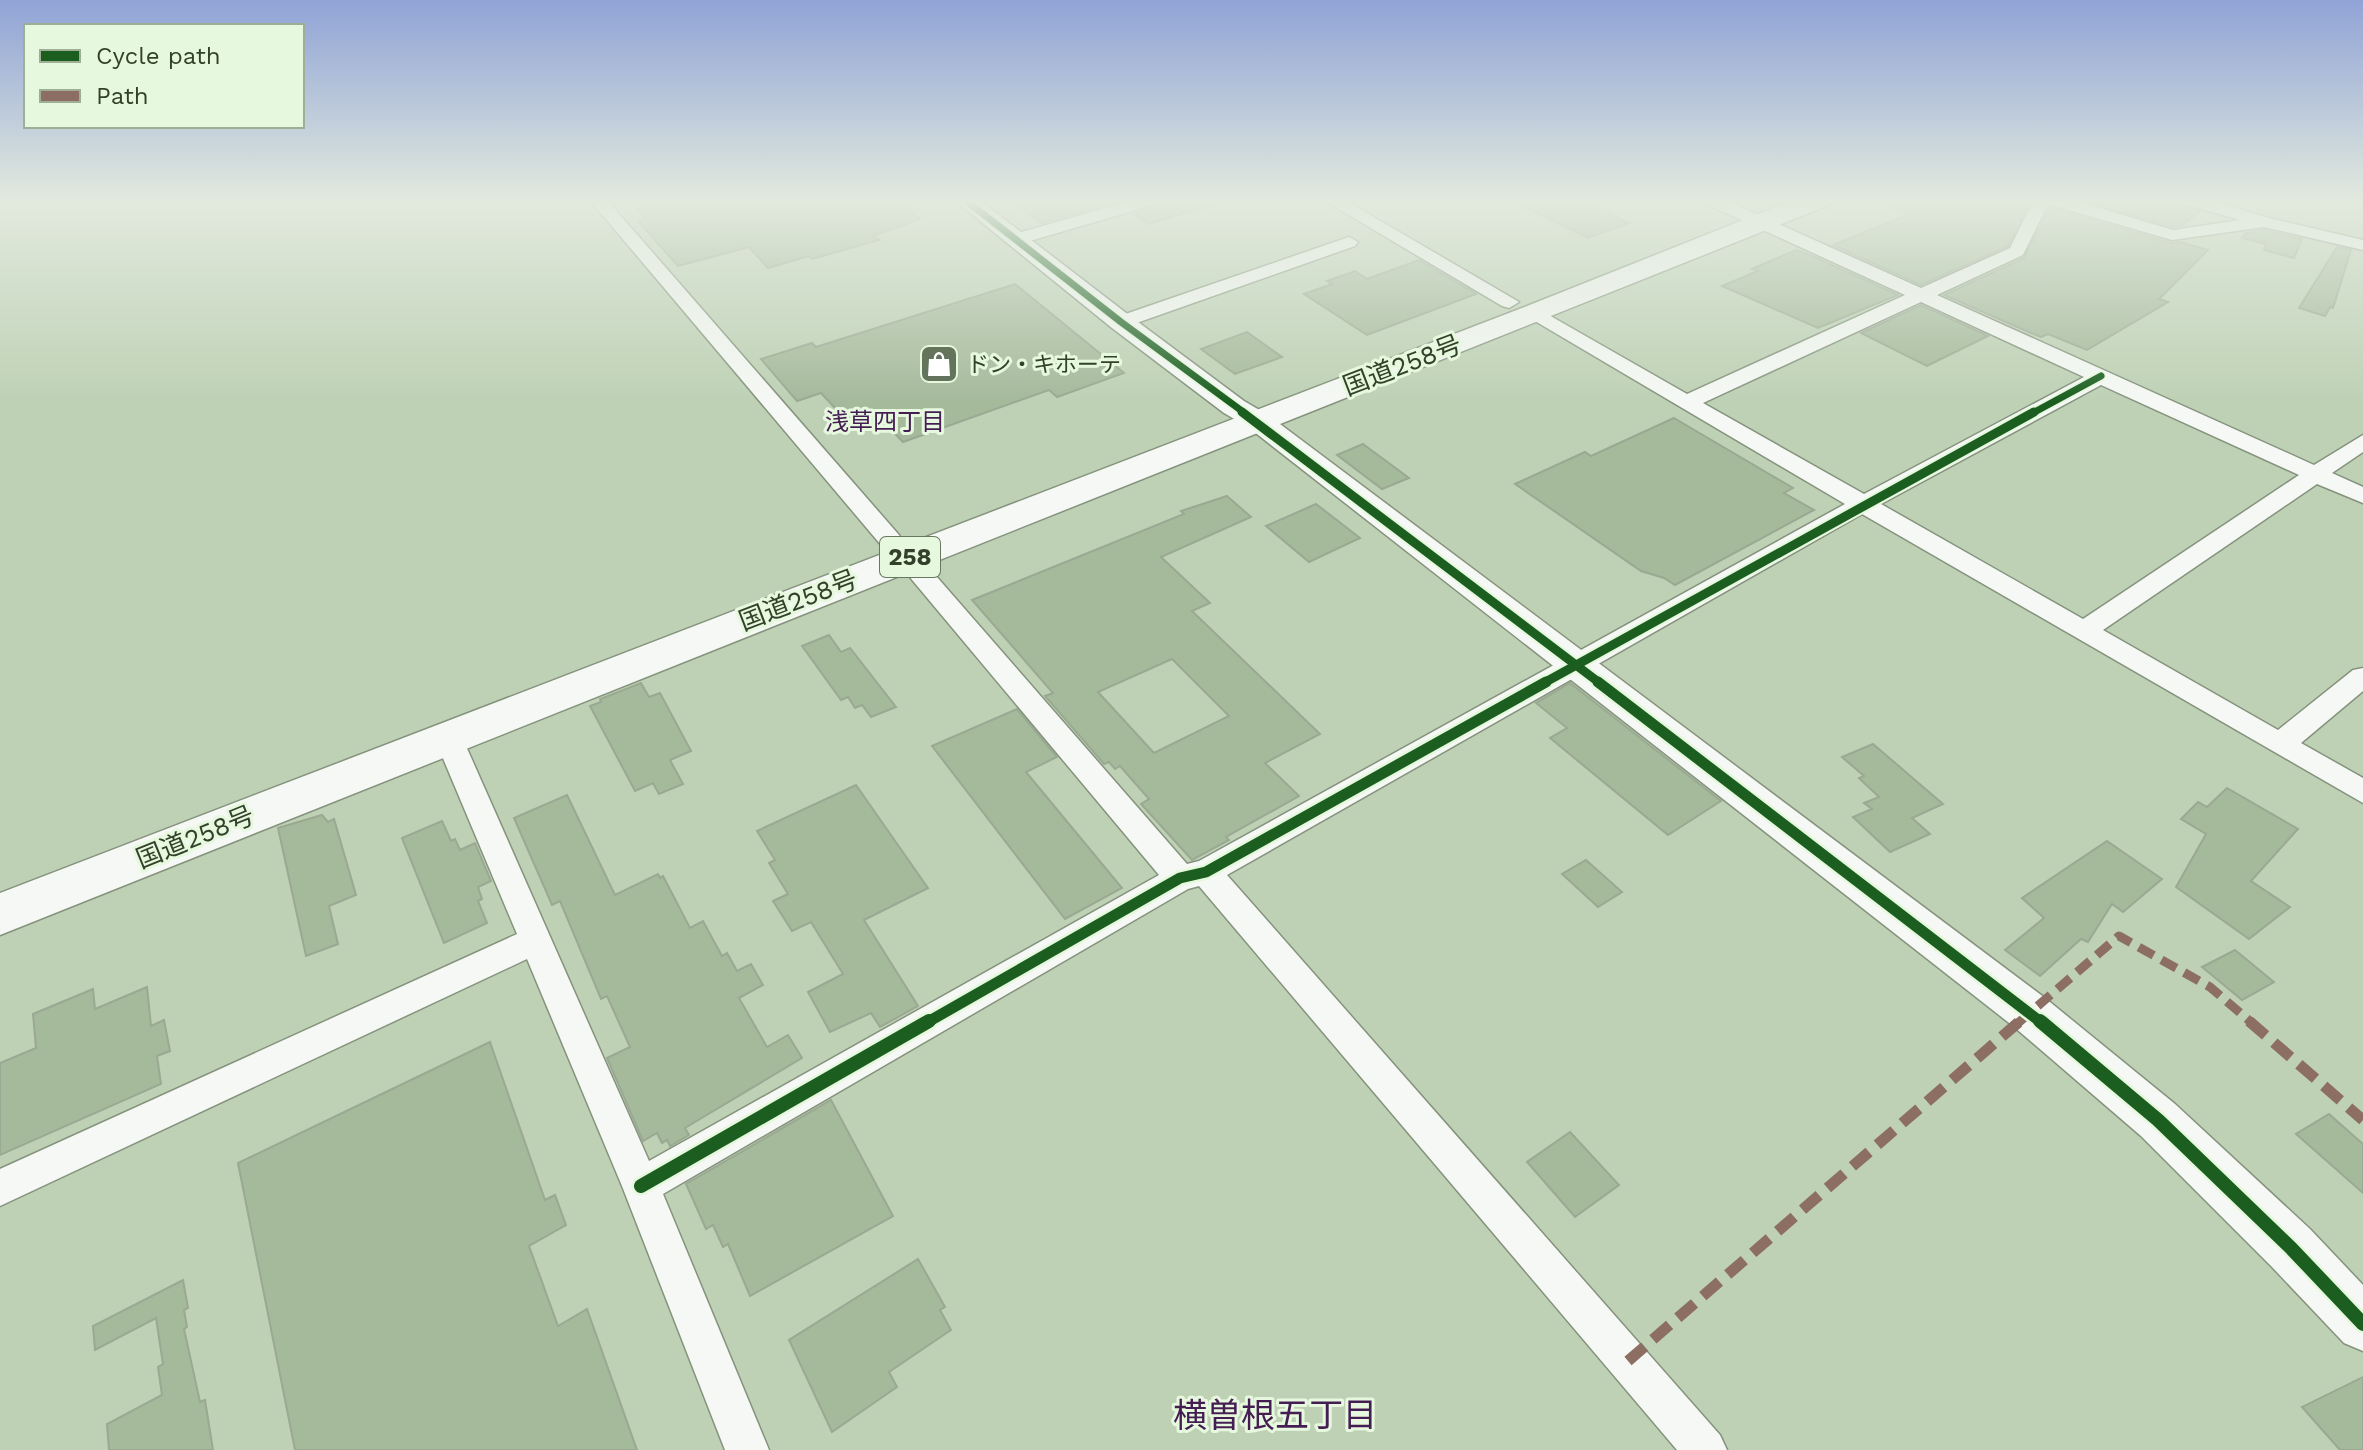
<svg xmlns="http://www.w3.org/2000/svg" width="2363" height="1450" font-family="'Work Sans','Noto Sans JP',sans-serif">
<rect width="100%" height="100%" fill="#bed1b5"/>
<g fill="#a5b99b" stroke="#9aa992" stroke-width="2" fill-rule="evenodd">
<polygon points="637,199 894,199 920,219 873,236 879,240 812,259 809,256 768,268 749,247 678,266 638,221 646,219 638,209 645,208"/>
<polygon points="1008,199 1105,199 1106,205 1041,223"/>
<polygon points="1166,199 1212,199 1213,204 1149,224 1134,214 1161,206"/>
<polygon points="1509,199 1580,199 1629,223 1588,238"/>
<polygon points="1878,199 2031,199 2008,246 1921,285 1833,245 1909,214"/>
<polygon points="2078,199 2157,199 2200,211 2183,225 2173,227"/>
<polygon points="2050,208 2171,243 2180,242 2208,250 2159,299 2168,302 2087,350 2048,334 2041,337 2031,333 1944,295 2024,258"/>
<polygon points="2264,230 2302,239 2294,258 2264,250 2266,244 2242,238 2246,233"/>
<polygon points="2337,247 2351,250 2333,308 2330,307 2325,316 2299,308"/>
<polygon points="1796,250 1810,255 1898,295 1818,328 1722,286 1758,271 1752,269"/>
<polygon points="1419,260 1476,294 1367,335 1304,294 1332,284 1327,281 1355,271 1367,279"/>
<polygon points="1015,284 1124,373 1057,397 1049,390 903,442 875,413 848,422 821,393 797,401 761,359 812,343 816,347"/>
<polygon points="1921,305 1988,336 1927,366 1861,333"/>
<polygon points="1247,332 1282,357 1235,374 1201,349"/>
<polygon points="1674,418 1793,488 1784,493 1814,510 1675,585 1664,578 1641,571 1515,484 1585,452 1591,456"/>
<polygon points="1363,444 1409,478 1382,489 1337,455"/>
<path d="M 1227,496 L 1251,517 L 1161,557 L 1210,603 L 1192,611 L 1320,734 L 1265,763 L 1299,796 L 1226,837 L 1229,840 L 1192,860 L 1141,804 L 1149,799 L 1120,766 L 1115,769 L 1109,762 L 1104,764 L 1045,696 L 1053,693 L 972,600 L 1184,514 L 1181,511 ZM 1172,659 L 1229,716 L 1154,753 L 1098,692 Z"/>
<polygon points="1316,504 1360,538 1309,562 1266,526"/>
<polygon points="829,635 841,652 850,648 896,707 871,717 862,705 855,708 848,697 841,700 802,646"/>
<polygon points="641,683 649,697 660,693 691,751 670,760 683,784 659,794 653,783 635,791 590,706 601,702 600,699"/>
<polygon points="1570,683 1721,801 1668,835 1550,738 1567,728 1536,703"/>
<polygon points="1017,709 1057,757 1026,772 1122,888 1065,919 932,746"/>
<polygon points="1873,744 1943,804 1912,818 1930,834 1890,852 1853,817 1872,809 1864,803 1879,797 1859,778 1864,776 1842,757"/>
<polygon points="856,785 928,888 864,920 918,1006 880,1027 871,1013 830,1032 808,992 843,974 811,922 792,931 773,901 788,894 769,863 775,860 757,831"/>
<polygon points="2227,788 2298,829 2251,881 2290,907 2249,939 2176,887 2206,834 2181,819 2198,802 2207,807"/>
<polygon points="567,795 615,895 658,874 660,878 663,876 690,928 703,921 722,956 727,953 737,971 751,964 763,985 739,998 767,1047 788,1035 802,1058 685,1128 689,1135 670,1146 667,1140 662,1143 657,1133 643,1141 607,1058 630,1047 607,996 601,999 560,901 552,905 514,818"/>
<polygon points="322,815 328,822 334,819 356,895 329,906 338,944 306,956 278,828"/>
<polygon points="442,821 451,841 455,839 460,850 475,843 491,881 478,887 482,899 478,901 487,923 444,943 402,838"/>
<polygon points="2107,841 2162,879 2123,912 2112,904 2088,942 2081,939 2040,976 2005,950 2044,918 2022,898"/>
<polygon points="1586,860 1622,892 1598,907 1562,874"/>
<polygon points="2235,950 2274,982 2242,1000 2202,967"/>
<polygon points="147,987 151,1026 164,1020 170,1051 157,1056 161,1084 0,1155 0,1063 36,1048 33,1014 93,989 95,1009"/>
<polygon points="490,1042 545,1200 555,1195 566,1225 529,1246 558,1326 587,1309 637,1450 295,1450 238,1163"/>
<polygon points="831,1100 893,1216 750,1296 728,1244 723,1247 713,1225 706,1229 686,1184"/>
<polygon points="2329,1114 2363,1144 2363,1193 2296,1134"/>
<polygon points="1570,1132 1619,1185 1575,1217 1527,1162"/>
<polygon points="918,1259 945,1307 940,1310 951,1330 889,1372 897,1387 832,1432 789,1340"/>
<polygon points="183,1280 188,1308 184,1310 187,1327 184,1329 200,1402 205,1400 213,1450 109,1450 107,1424 162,1395 158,1367 163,1364 156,1318 95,1350 93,1326"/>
<polygon points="2363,1377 2363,1450 2340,1450 2302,1407"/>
</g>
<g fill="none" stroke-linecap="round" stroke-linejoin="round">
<defs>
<g id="street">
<polygon points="589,199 606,199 899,535 902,540 899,545 881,545"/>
<polygon points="1137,199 1163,199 1160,203 1023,243 1011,243 1008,239 1011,235"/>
<polygon points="1322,199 1343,199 1519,302 1509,308 1502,306"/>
<path d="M 1702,199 L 1723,199 L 1921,288 L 2010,248 L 2034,199 L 2069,199 L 2173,230 L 2240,220 L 2182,203 L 2179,199 L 2205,199 L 2269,218 L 2363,240 L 2363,250 L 2264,227 L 2172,240 L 2048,204 L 2023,255 L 1937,295 L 2314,465 L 2363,435 L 2363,452 L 2332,473 L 2363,487 L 2363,503 L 2317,484 L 2103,630 L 2278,730 L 2353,670 L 2363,668 L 2363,691 L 2301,743 L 2363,778 L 2363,803 L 1862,514 L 1227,875 L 1720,1435 L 1727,1450 L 1677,1450 L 1199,886 L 1188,889 L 663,1194 L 769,1450 L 725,1450 L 622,1186 L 527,959 L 0,1206 L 0,1169 L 517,934 L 434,737 L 438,730 L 448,727 L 458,730 L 462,737 L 649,1161 L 1159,875 L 898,563 L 895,558 L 898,553 L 916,553 L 1187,864 L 1199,861 L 1845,504 L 1523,314 L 1533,308 L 1540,310 L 1687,394 L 1905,295 L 1704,203 ZM 1921,302 L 2084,377 L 1864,494 L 1703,403 ZM 2101,385 L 2299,475 L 2083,619 L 1881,504 Z"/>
<polygon points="1349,237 1358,242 1355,246 1128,326 1121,328 1111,322 1114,318"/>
</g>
<polygon id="secondary" points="953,199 978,199 1130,316 1244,401 1268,415 2045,998 2175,1104 2310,1229 2363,1285 2363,1351 2344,1343 2272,1267 2141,1136 2013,1026 1248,427 1224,413 1112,328"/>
<polygon id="highway" points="1796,199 1832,199 1829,205 0,935 0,893 1522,308"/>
</defs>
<use href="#street" stroke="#85937d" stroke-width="3"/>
<use href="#secondary" stroke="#85937d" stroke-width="3"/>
<use href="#highway" stroke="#85937d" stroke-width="3"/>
<use href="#street" fill="#f5f8f4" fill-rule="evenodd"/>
<use href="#secondary" fill="#f5f8f4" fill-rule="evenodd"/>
<use href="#highway" fill="#f5f8f4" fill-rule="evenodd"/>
<polyline stroke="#8d6e63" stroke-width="9" stroke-dasharray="17 9" stroke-linecap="butt" points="2018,1023 2119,936 2210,987 2252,1023"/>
<g stroke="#8d6e63" stroke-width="11" stroke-dasharray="22 11" stroke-linecap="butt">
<polyline points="2249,1021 2363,1120"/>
<polyline points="1628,1361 2020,1021"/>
</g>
<defs>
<g id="cycleway-far3">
<polyline points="964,199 1121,322 1246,414"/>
<polyline points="2031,414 2101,376"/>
</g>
<g id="cycleway-far2">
<polyline points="1242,412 1601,684"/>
<polyline points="1542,684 2034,412"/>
</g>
<g id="cycleway-far1">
<polyline points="1598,682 2042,1023"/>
<polyline points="926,1023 1180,878 1206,872 1546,682"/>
</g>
<g id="cycleway">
<polyline points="2040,1021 2158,1120 2291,1248 2363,1324"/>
<polyline points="641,1186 929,1021"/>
</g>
</defs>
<use href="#cycleway-far3" stroke="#e6f8dd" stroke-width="10"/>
<use href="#cycleway-far2" stroke="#e6f8dd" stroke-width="13"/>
<use href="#cycleway-far1" stroke="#e6f8dd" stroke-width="16"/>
<use href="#cycleway" stroke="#e6f8dd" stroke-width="19"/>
<use href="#cycleway-far3" stroke="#1b5e20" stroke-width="7"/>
<use href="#cycleway-far2" stroke="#1b5e20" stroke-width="9"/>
<use href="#cycleway-far1" stroke="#1b5e20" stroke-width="11"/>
<use href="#cycleway" stroke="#1b5e20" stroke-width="14"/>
</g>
<linearGradient id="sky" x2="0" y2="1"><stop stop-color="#90a3d6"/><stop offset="0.5" stop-color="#e2eade"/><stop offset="1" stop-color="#e2eade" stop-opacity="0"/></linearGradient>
<rect width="2363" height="402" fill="url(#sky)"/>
<defs>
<symbol id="shop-square" viewBox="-11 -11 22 22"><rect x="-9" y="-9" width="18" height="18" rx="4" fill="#64735c" stroke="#e6f8dd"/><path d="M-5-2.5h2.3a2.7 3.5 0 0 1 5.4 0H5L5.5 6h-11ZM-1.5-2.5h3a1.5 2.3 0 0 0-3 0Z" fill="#fff"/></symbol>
</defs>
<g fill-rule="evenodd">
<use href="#shop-square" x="917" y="342" width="44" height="44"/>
</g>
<g text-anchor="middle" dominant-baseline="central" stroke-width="6" stroke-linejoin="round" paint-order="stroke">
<g font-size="22" fill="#33412c" stroke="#e6f8dd" text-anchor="start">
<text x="967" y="364">ドン・キホーテ</text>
</g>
<g font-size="24" fill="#441d53" stroke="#e6f8dd">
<text x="885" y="422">浅草四丁目</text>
</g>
<rect fill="#e6f8dd" stroke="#697861" stroke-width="2" x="880" y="537" width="60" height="40" rx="6"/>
<g font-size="24" font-weight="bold" fill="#33412c">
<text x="910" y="557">258</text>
</g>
<g font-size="26" fill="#33412c" stroke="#e6f8dd">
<text transform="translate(1402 365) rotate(-21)">国道258号</text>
<text transform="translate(798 600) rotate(-21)">国道258号</text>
<text transform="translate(195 837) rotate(-22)">国道258号</text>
</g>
<g font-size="34" fill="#441d53" stroke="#e6f8dd">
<text x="1275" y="1415">横曽根五丁目</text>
</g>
</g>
<rect x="24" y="24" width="280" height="104" fill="#e6f8dd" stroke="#9eaf96" stroke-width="2"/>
<rect x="40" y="50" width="40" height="12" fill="#1b5e20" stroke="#9eaf96" stroke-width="2"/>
<text x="96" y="64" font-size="24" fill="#33412c">Cycle path</text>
<rect x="40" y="90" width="40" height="12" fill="#8d6e63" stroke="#9eaf96" stroke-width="2"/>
<text x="96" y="104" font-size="24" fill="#33412c">Path</text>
</svg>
